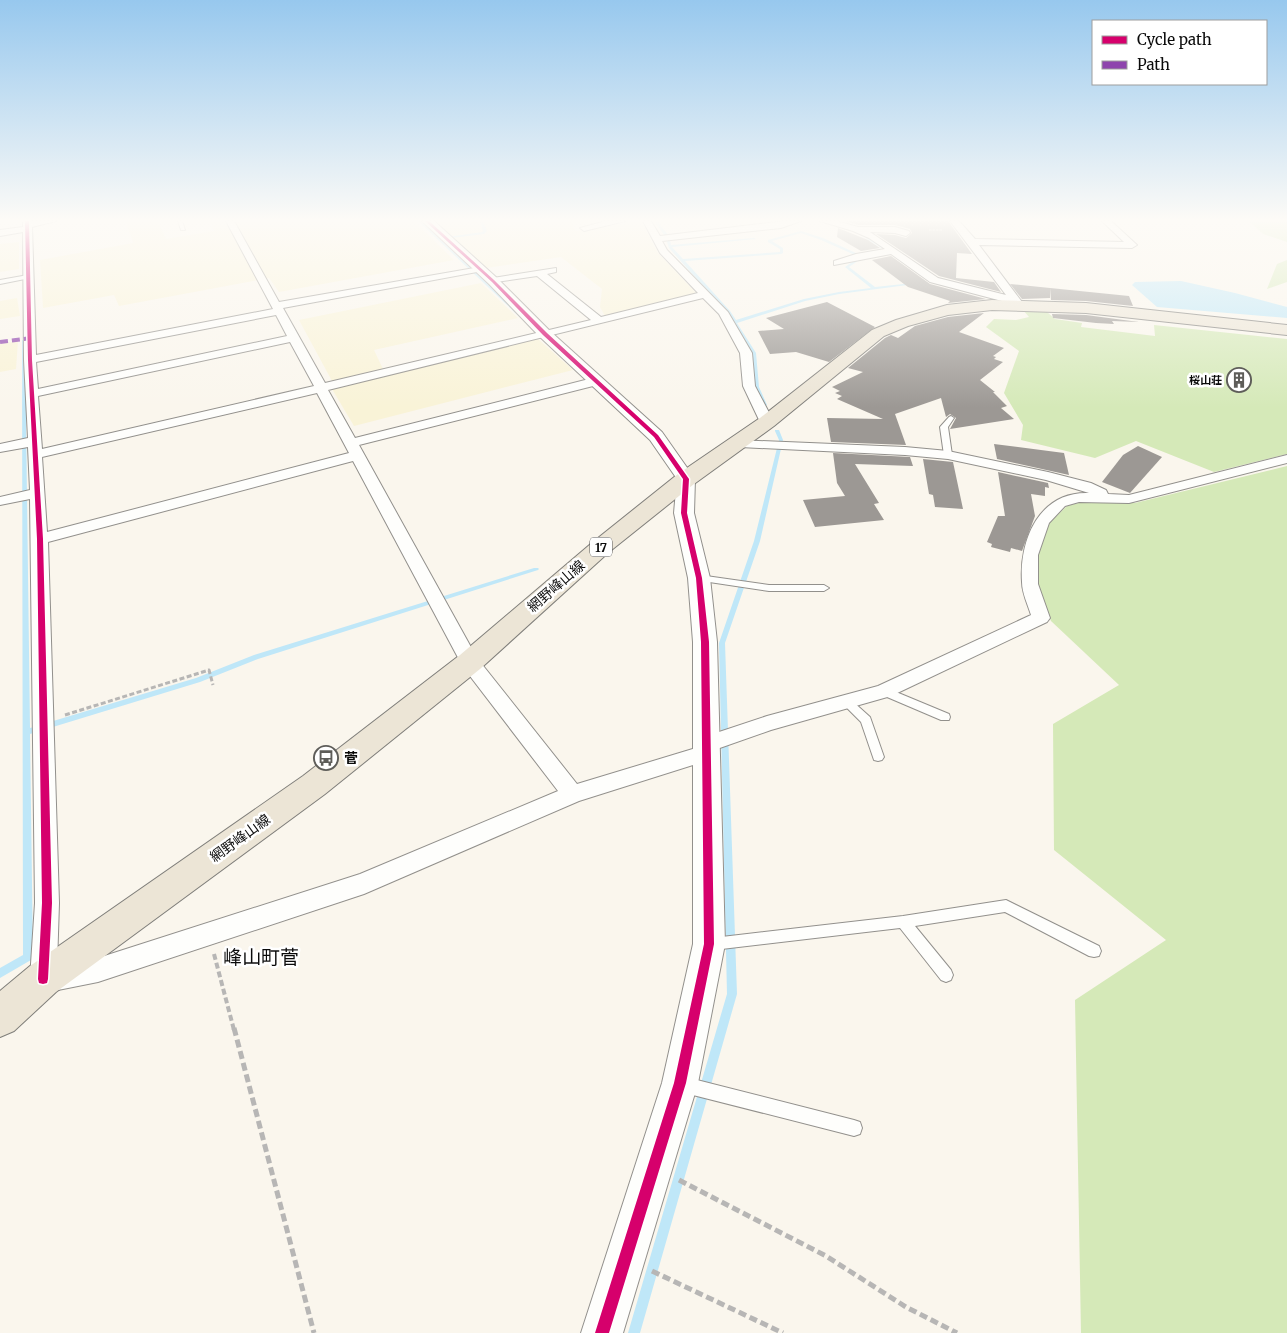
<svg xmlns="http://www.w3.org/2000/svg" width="1287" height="1333" font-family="Merriweather,'Noto Sans JP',serif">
<rect width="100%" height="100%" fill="#faf6ed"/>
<g fill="#f9f3d7">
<polygon points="126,221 158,221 166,239 214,231 210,221 414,221 454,260 279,292 269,278 119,306 114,295 43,308 40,260 133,243"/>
<polygon points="436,221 571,221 576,231 641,221 658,253 696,293 605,316 600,307 602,289 561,257 486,268"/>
<polygon points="19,242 19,269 0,272 0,244"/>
<polygon points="481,283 518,318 374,350 383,369 332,381 299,320"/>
<polygon points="17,298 20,316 0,319 0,301"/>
<polygon points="538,339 573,370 354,426 332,389"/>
<polygon points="18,341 16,369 0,372 0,344"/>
</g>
<g fill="#d5e9b8">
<polygon points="1249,221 1287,221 1287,242 1263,234"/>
<polygon points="1287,260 1287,282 1267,289 1277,264"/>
<polygon points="1023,310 1047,312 1055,319 1082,323 1081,327 1155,336 1154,325 1287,339 1287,454 1214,472 1136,441 1095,458 1021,440 1023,425 1004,393 1019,351 986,327 994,319 1016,320 1029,317"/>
<polygon points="1287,466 1287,1333 1081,1333 1075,1000 1166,940 1054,850 1053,724 1119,685 1051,621 1037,585 1036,557 1048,524 1067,506 1082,502 1135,503"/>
</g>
<polygon fill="#bfe7f8" points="1181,281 1235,293 1287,307 1287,318 1157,307 1132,285 1135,282"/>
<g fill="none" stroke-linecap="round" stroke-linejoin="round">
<g fill="#bfe7f8" fill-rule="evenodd">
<polygon points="418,221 421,221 526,319 526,321 524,321"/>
<polygon points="480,221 483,221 487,231 484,234 443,239 441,238 482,232 483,231"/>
<polygon points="654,221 657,221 669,236 671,245 754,238 756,239 672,247 683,259 780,252 780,249 768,242 768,240 801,231 823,238 858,254 855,255 821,240 801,233 772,241 783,248 783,253 781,254 685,261 730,311 736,320 804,299 839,292 871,288 845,267 861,256 862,258 849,267 875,287 913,283 915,284 839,294 805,301 737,323 756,353 759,387 767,405 765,406 763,405 755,387 752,353 727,313 669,248 665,236"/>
<polygon points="864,235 866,235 888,250 877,252 877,250 883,249 864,237"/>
<polygon points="22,340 25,341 30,728 196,678 254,655 534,568 538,568 539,569 538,570 258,659 200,682 30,734 33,957 31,960 0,978 0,968 23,955"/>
<polygon points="775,430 779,430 783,440 760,541 725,643 737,994 640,1333 628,1333 727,994 719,643 754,541 779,440 775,431"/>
</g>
</g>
<g fill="#9c9894">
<polygon points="844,221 948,221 972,254 957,253 956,278 994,282 1001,292 939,276 876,234 895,235 906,238 912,233 910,229 895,225 858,225"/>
<polygon points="838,228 868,240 880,248 861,251 837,237"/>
<polygon points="891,256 930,284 986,299 948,303 950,301 908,287 872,260"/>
<polygon points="1010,284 1050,288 1050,298 1022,299"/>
<polygon points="1050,288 1129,296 1133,306 1086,301 1051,300"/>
<polygon points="827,302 875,327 829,362 796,352 770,354 758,331 784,329 766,318"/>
<polygon points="984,313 959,332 1004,348 993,356 996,357 994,359 1003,362 980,380 995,392 993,392 1007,406 1001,408 1014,419 950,429 956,418 950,414 946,417 941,398 895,414 906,445 831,442 827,418 883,419 837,399 842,396 835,393 840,391 832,387 863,372 848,368 885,338 891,335 898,338 915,326 948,317"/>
<polygon points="1052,314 1086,315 1139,322 1112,321 1114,324 1096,323 1053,318"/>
<polygon points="994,444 1064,453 1069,475 997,459"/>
<polygon points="1138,446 1162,457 1130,493 1102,482 1123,455"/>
<polygon points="833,453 910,457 913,466 855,464 879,503 874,504 884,520 815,527 803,500 845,496 837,483"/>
<polygon points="923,459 953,462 963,509 935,507 933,495 929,494"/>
<polygon points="998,472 1048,483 1049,488 1045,487 1045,496 1031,494 1035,516 1022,551 1011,548 1010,552 991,547 992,544 987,542 998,516 1005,516"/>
</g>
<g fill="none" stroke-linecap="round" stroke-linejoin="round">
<defs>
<g id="service">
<polygon points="178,221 182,221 185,230 181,230"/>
<polygon points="28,275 30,276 30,278 0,284 0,280"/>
<polygon points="951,416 954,418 948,427 952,455 948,457 944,455 940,427 949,417"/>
<polygon points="699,575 769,585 824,585 829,588 824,591 769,591 696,580 695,578"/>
<polygon points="884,687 949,714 950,717 949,720 941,720 880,694 879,691 880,688"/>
<polygon points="846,698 850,699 870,717 884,757 882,760 878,761 874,760 861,722 841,702 842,699"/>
<polygon points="1006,900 1099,946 1101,951 1099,956 1094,957 1089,956 1005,912 915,926 951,970 953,975 951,980 946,982 941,980 900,928 713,950 708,948 706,944 708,940 713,938 903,916"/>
<polygon points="685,1077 854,1120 860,1122 862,1128 860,1134 854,1136 685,1093 680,1090 677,1085 680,1080"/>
</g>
<g id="minor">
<path d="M 23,221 L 56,221 L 32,227 L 36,355 L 273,309 L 226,221 L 234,221 L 279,302 L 480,267 L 482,269 L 477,272 L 283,308 L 325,383 L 591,320 L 537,276 L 489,283 L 489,279 L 493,278 L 556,268 L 556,272 L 547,274 L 601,317 L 698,293 L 660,253 L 643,221 L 651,221 L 660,236 L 785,221 L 801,221 L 781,228 L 662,241 L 667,250 L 728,312 L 752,353 L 755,386 L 774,422 L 772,425 L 762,425 L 760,422 L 743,386 L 740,353 L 719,314 L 703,298 L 328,390 L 355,438 L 597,377 L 603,381 L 601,384 L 359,445 L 477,658 L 577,784 L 696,748 L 695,745 L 698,739 L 767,716 L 878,686 L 1031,615 C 1028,605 1022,593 1022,582 C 1019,539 1040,491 1089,493 L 1046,480 L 948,459 L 905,455 L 740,447 L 735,446 L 733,443 L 735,440 L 905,447 L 948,451 L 1048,472 L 1091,483 L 1106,490 L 1108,494 L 1129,495 L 1287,455 L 1287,463 L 1129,503 L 1079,502 L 1065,506 L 1049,523 L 1038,555 L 1038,584 L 1050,618 L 1047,622 L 891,696 L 771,730 L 714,750 L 715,753 L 712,759 L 579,801 L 364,894 L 98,982 L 58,990 L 52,987 L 43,992 L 34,988 L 30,979 L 35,903 L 30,499 L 0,505 L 0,497 L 30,490 L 28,447 L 0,452 L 0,444 L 28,438 L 24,360 L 23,232 L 0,236 L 0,230 L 23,227 ZM 276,315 L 287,336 L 38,389 L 36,362 ZM 290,342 L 314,386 L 42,449 L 38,396 ZM 317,393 L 349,453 L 47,532 L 42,457 ZM 353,461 L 463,667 L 558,791 L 360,874 L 98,958 L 57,965 L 59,903 L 48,542 Z"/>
<polygon points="606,221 625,221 584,231 580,228"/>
<polygon points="820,221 836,221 858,227 895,227 909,231 910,233 906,236 895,233 870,232 938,278 1006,295 950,221 959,221 975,239 1124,242 1102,221 1111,221 1137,245 1132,248 979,245 1022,302 1017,305 930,282 891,254 834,265 834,261 856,254 885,249 869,238 853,231"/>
</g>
<polygon id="tertiary" points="422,221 434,221 497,278 550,331 662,432 695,479 694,513 710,578 717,642 725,944 698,1083 623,1333 581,1333 662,1083 693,944 693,642 688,578 674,513 677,479 650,440 540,337 489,284"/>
<polygon id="primary" points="992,300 1086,303 1287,325 1287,335 1086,313 992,310 948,315 908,326 884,336 774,426 694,484 609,552 480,669 325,794 56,992 14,1031 0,1037 0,991 30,966 303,776 460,655 593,542 678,474 760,418 872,330 896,320 947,305"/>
</defs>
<use href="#service" stroke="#92908c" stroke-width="2"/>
<use href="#minor" stroke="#92908c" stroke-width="2"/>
<use href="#tertiary" stroke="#92908c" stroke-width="2"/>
<use href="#primary" stroke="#7f7e7a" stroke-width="2"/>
<polyline stroke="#b7b6b5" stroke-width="2" stroke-dasharray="2.5 1" stroke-linecap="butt" points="929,230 943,230"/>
<polyline stroke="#b7b6b5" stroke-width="3" stroke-dasharray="5 2.5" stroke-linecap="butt" points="65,715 209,670 213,685"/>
<polyline stroke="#b7b6b5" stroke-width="4" stroke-dasharray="6 3" stroke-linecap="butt" points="214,954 234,1030"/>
<g stroke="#b7b6b5" stroke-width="5" stroke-dasharray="8 4" stroke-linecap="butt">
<polyline points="234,1028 314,1333"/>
<polyline points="679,1180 826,1256 906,1307 957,1333"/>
<polyline points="652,1271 783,1333"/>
</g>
<use href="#service" fill="#fefefc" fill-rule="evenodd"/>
<use href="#minor" fill="#fefefc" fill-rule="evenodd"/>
<use href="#tertiary" fill="#fefefc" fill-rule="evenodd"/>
<use href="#primary" fill="#ece5d6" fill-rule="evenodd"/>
<polyline stroke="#8e44ad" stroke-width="4" stroke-dasharray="8 4" stroke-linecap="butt" points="0,342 31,338"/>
<defs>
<g id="cycleway">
<polygon points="25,221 29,221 32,360 43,539 52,903 48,979 47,983 43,984 39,983 38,979 42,903 37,539 28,360"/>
<polygon points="425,221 429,221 494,280 547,333 658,435 689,479 687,513 702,578 709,642 714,944 686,1083 609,1333 595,1333 674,1083 704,944 701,642 696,578 681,513 683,479 654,437 543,335 492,282"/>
</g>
</defs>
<use href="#cycleway" stroke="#fff" stroke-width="3"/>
<use href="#cycleway" fill="#d6006c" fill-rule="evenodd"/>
</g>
<linearGradient id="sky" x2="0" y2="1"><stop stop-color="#97c8ee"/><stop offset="0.54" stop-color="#fdfbf7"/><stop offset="1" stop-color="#fdfbf7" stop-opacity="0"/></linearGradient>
<rect width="1287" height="408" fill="url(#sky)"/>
<defs>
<symbol id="building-ring" viewBox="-11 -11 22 22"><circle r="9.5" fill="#fff" stroke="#5e5d59" stroke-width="1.5"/><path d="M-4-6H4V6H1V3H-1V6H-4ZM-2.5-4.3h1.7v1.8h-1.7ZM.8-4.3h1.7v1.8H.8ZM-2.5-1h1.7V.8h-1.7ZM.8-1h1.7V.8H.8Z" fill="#5e5d59"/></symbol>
<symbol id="bus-ring" viewBox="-11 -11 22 22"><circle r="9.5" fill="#fff" stroke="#5e5d59" stroke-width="1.5"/><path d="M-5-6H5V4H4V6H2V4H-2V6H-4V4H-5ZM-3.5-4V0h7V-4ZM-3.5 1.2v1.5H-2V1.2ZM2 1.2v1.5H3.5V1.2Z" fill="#5e5d59"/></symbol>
</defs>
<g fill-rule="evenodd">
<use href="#building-ring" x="1225" y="366" width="28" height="28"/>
<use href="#bus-ring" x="312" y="744" width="28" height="28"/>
</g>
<g text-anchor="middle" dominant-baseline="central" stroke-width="5" stroke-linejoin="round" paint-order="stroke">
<g font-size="11" font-weight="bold" fill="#0a0a0a" stroke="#fff" text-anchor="end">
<text x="1222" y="380">桜山荘</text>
</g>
<rect fill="#fff" stroke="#545454" stroke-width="1" x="590" y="537.5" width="22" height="19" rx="4"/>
<g font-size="12" font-weight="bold" fill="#0a0a0a">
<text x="601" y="547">17</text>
</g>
<g font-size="14" fill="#0a0a0a" stroke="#fff">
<text transform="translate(556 586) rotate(-41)">網野峰山線</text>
<text transform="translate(240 838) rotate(-36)">網野峰山線</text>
</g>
<g font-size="14" font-weight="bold" fill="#0a0a0a" stroke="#fff" text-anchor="start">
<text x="344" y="758">菅</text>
</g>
<g font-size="19" fill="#0a0a0a" stroke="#fff">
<text x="261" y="957">峰山町菅</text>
</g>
</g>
<rect x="1092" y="20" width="175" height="65" fill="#ffffff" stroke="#9d9d9d"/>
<rect x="1102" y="36" width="25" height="8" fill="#d6006c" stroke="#9d9d9d"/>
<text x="1137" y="45" font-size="15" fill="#0a0a0a">Cycle path</text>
<rect x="1102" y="61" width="25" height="8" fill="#8e44ad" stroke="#9d9d9d"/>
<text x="1137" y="70" font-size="15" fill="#0a0a0a">Path</text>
</svg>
